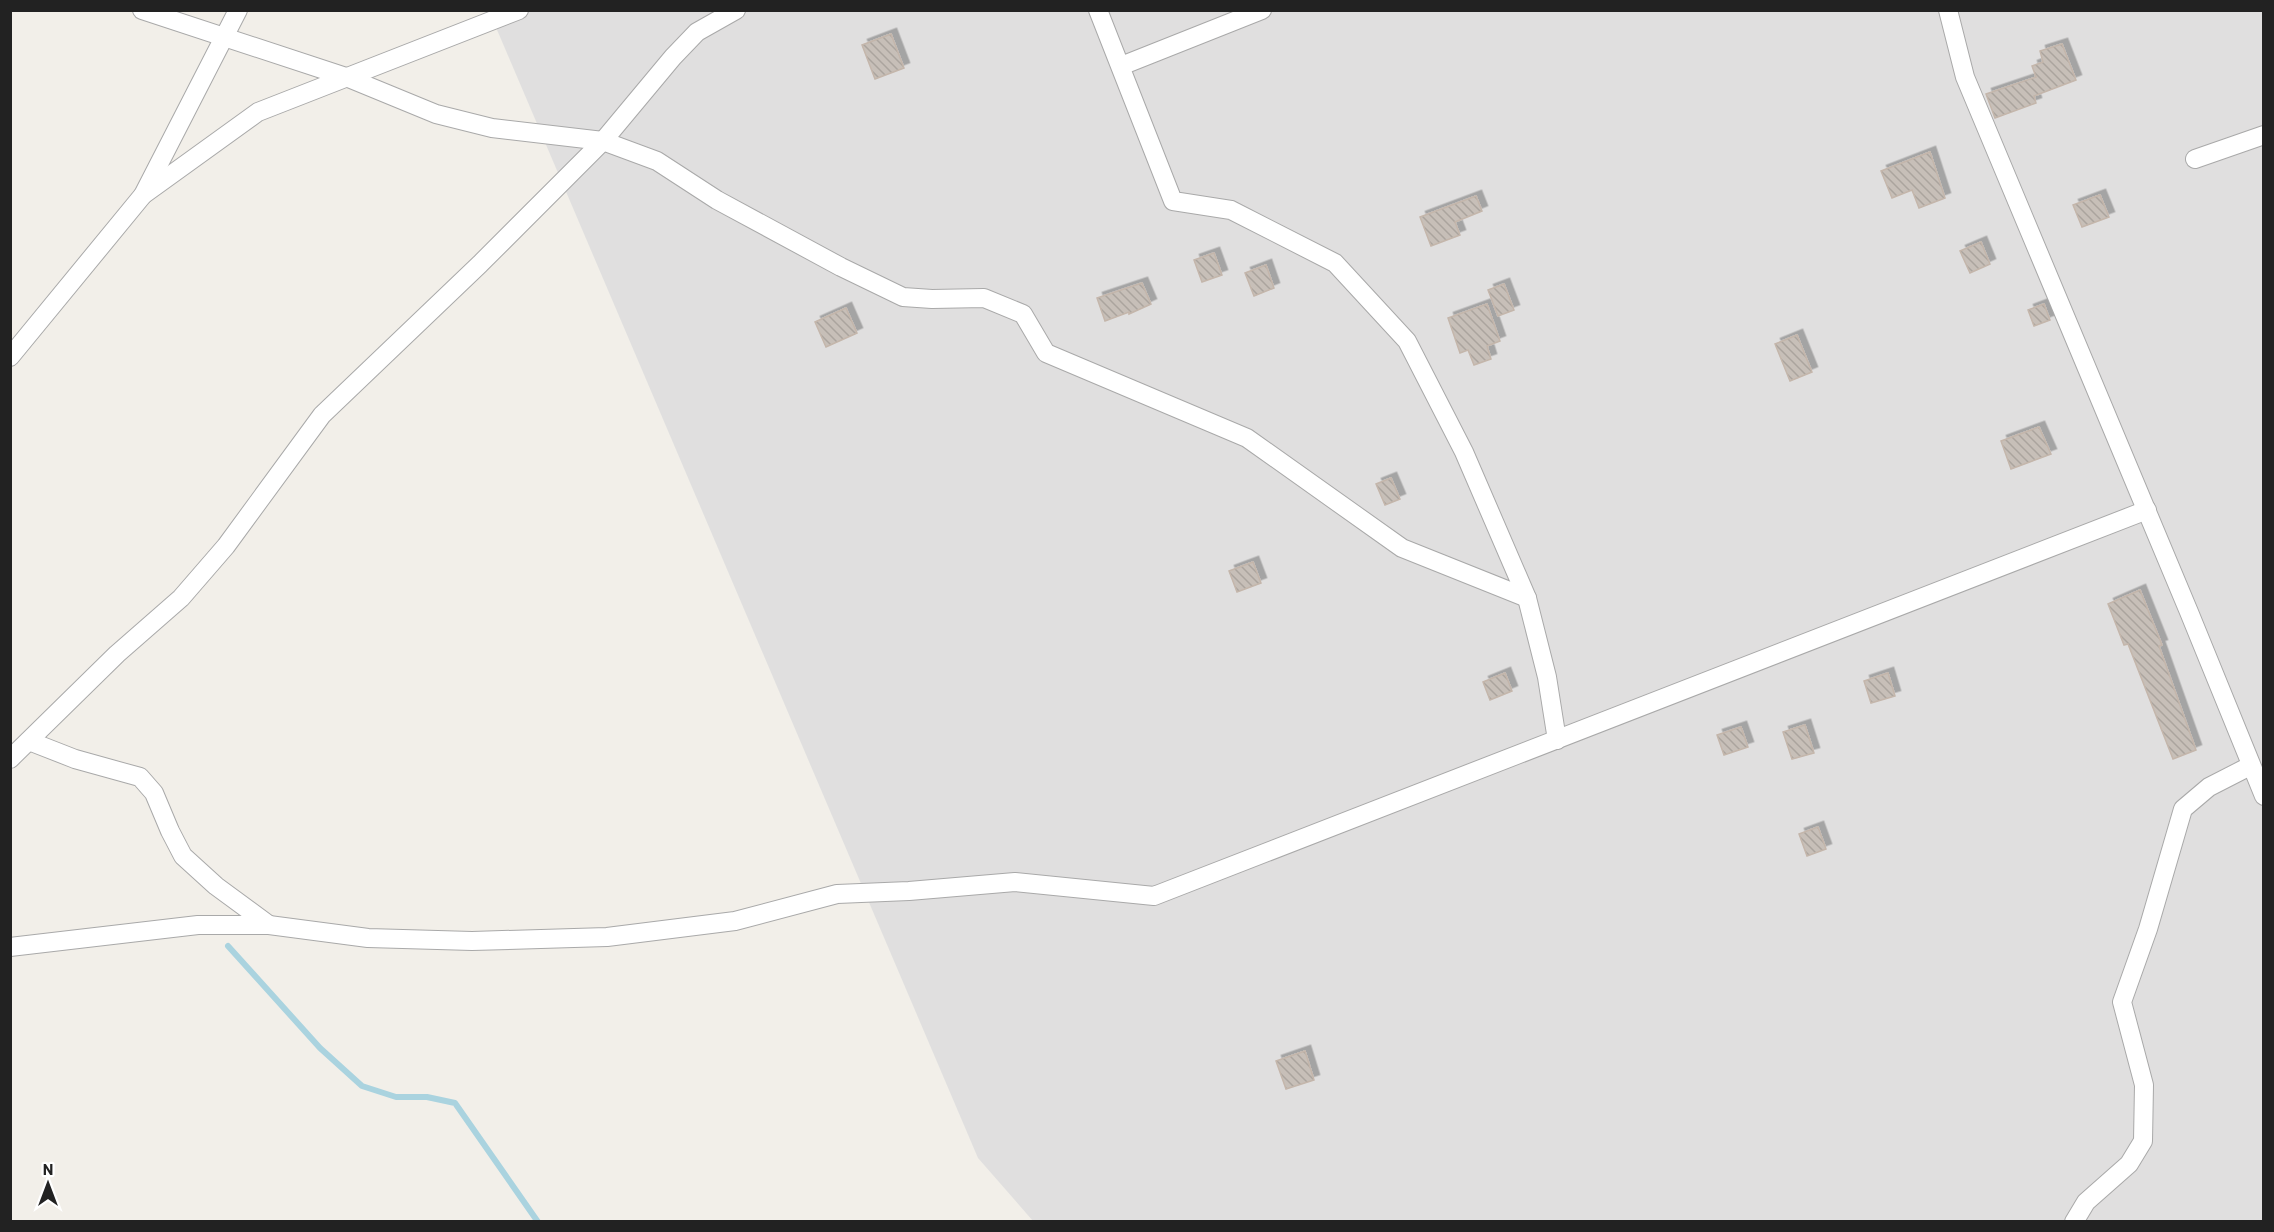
<svg xmlns="http://www.w3.org/2000/svg" width="2274" height="1232" font-family="Barlow,sans-serif">
<defs>
<pattern id="building-back-hatch" width="6" height="6" patternUnits="userSpaceOnUse" patternTransform="scale(1.5)"><rect width="6" height="6" fill="#c7bfb8"/><path d="M-1 5l2 2M0 0l6 6M5-1l2 2" fill="none" stroke="#aba49e"/></pattern>
<filter id="shadow"><feDropShadow dx="5.5" dy="-5.5" stdDeviation="0" flood-color="#0004"/></filter>
</defs>
<rect width="100%" height="100%" fill="#f2efe9"/>
<polygon fill="#e0dfdf" points="489,11 2263,11 2263,1221 1033,1221 978,1158"/>
<g fill="none" stroke-linecap="round" stroke-linejoin="round">
<polyline stroke="#aad3df" stroke-width="6" points="228,946 320,1048 362,1086 396,1097 427,1097 455,1103 538,1222"/>
</g>
<g fill="url(#building-back-hatch)" stroke="#c4b6ab" stroke-width="1.5" filter="url(#shadow)">
<polygon points="891,34 904,68 875,79 862,45"/>
<polygon points="2062,44 2076,80 2034,96 2036,103 1995,118 1986,94 2036,77 2032,66 2043,62 2040,51"/>
<polygon points="1930,152 1945,198 1919,208 1912,190 1892,198 1881,171"/>
<polygon points="2100,195 2109,217 2082,227 2073,205"/>
<polygon points="1476,196 1482,211 1455,222 1460,235 1431,246 1420,217"/>
<polygon points="1981,242 1990,264 1970,273 1960,251"/>
<polygon points="1214,253 1222,275 1202,282 1194,260"/>
<polygon points="1266,265 1274,288 1254,296 1245,273"/>
<polygon points="1142,283 1151,304 1129,314 1129,312 1105,321 1097,298"/>
<polygon points="1504,284 1514,310 1498,316 1488,290"/>
<polygon points="1487,304 1500,341 1487,346 1491,359 1474,365 1468,350 1460,353 1448,318"/>
<polygon points="2044,304 2050,320 2034,326 2028,310"/>
<polygon points="846,308 857,333 826,347 815,322"/>
<polygon points="1797,335 1812,372 1790,381 1775,344"/>
<polygon points="2039,427 2051,454 2011,469 2001,441"/>
<polygon points="1391,478 1400,499 1385,505 1376,484"/>
<polygon points="1253,562 1261,583 1237,592 1229,571"/>
<polygon points="2140,590 2162,645 2159,646 2196,750 2173,759 2128,644 2124,645 2108,604"/>
<polygon points="1505,673 1512,691 1490,700 1483,682"/>
<polygon points="1888,673 1895,696 1871,703 1864,681"/>
<polygon points="1805,725 1814,753 1792,759 1783,732"/>
<polygon points="1741,727 1748,747 1724,755 1717,735"/>
<polygon points="1818,827 1826,849 1807,856 1799,834"/>
<polygon points="1305,1051 1314,1080 1286,1089 1276,1061"/>
</g>
<g fill="none" stroke-linecap="round" stroke-linejoin="round">
<defs>
<g id="street">
<polyline points="142,10 346,77 436,114 492,128 603,141 657,161 717,200 841,267 903,297 932,299 984,298 1023,314 1046,353 1247,438 1402,548 1527,598"/>
<polyline points="1098,10 1173,201 1231,210 1335,263 1407,341 1464,452 1527,598 1547,677 1557,740"/>
<polyline points="1948,10 1965,77 2189,612 2264,796"/>
<polyline points="1121,66 1262,10"/>
<polyline points="2195,159 2264,135"/>
<polyline points="143,195 258,112 519,10"/>
<polyline points="10,357 143,195 238,10"/>
<polyline points="29,741 75,759 140,777 154,793 170,831 183,856 216,886 269,925"/>
<polyline points="10,759 117,654 181,598 226,546 322,415 480,264 603,141 673,57 697,32 736,10"/>
<polyline points="10,947 198,925 269,925 368,938 472,941 607,937 735,921 837,894 909,891 1015,882 1154,896 2147,510"/>
<polyline points="2074,1222 2086,1202 2129,1164 2143,1141 2144,1085 2122,1002 2148,929 2183,809 2209,787 2250,766"/>
</g>
</defs>
<use href="#street" stroke="#a9a9a9" stroke-width="20"/>
<use href="#street" stroke="#fff" stroke-width="18"/>
</g>
<rect width="2274" height="1232" fill="none" stroke="#222222" stroke-width="24"/>
<g transform="translate(48 1184)" stroke="#ffffff" stroke-width="4.5" paint-order="stroke">
<path d="M0-4.5L10 22L0 15L-10 22Z" fill="#222222"/>
<text y="-9" font-size="16" font-weight="bold" text-anchor="middle" fill="#222222">N</text>
</g>
</svg>
